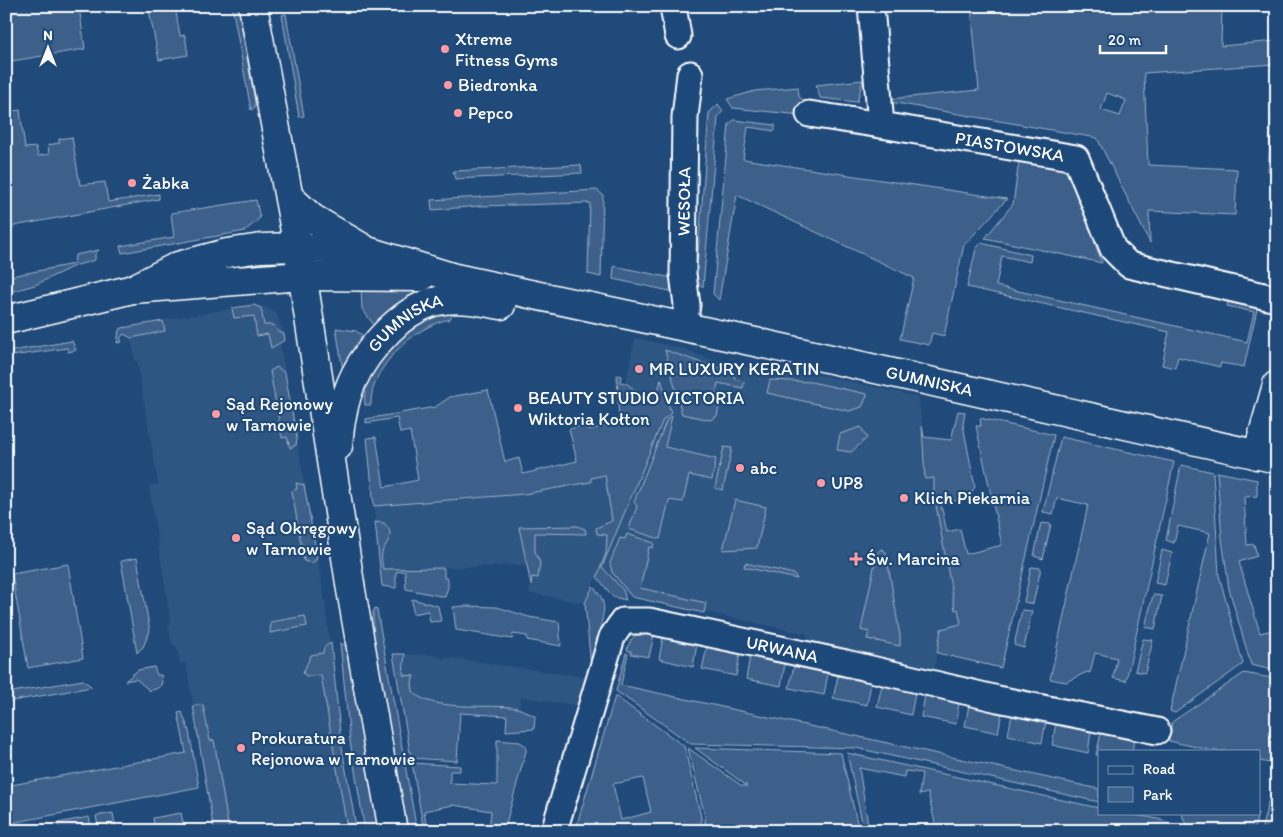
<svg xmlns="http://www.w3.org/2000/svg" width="1283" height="837" font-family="Itim,sans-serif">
<rect width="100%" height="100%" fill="#1f4a7a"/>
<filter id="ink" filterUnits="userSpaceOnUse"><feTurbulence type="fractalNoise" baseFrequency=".02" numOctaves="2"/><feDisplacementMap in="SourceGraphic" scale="10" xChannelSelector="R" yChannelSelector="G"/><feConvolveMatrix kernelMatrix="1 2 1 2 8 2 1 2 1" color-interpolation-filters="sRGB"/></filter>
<g filter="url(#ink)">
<g fill="#2e5683">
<polygon points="254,305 265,307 276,313 285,337 280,343 325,602 341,742 356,831 214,831 186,663 180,664 177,647 172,645 168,624 171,623 149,486 158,484 137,361 135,361 131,338 165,331 163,320"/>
<polygon points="635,338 685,349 707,358 772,373 821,375 918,397 924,437 947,532 961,624 941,629 934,670 809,643 807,634 626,595 601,566 585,603 529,593 531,585 526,565 379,570 374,506 512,495 605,473 663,412 626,383"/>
<polygon points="394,654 432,655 445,659 445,657 592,678 584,701 574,705 521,697 518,712 404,705"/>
</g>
<g fill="#3c618b" stroke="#9eb0c5" fill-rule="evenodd">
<polygon points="6,6 79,6 85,49 6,62"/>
<polygon points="148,6 175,6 180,36 185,35 188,55 159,60"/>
<polygon points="232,6 238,6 255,103 255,107 251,110"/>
<path d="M 971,6 L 1222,6 L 1221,46 L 1276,41 L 1277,38 L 1275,64 L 1144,73 L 1148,165 L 1237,169 L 1235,215 L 1149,211 L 1150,243 L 1097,138 L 890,102 L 889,99 L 979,90 ZM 1107,93 L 1126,100 L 1120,116 L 1101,110 Z"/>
<polygon points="286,14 304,116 299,117 282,15"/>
<polygon points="863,80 857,102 820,98 816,85"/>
<polygon points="798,87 799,97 809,104 801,115 733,108 727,99 755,91"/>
<polygon points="1273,94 1277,94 1277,171 1268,171"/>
<polygon points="718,104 723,111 718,117 703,287 696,280 709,113"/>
<polygon points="20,110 25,148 36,147 38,156 49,154 48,145 59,143 59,139 72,137 80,185 105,182 108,202 159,194 159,199 14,226 6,243 6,112"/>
<polygon points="734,120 775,125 775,131 748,127 743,159 1007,199 964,245 944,336 932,333 929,345 900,339 914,278 737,195 719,300 713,294 729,124"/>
<polygon points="1019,161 1060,168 1070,175 1102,263 985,238 1013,204"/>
<polygon points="581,165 582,173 455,179 453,171"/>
<polygon points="597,190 603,195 601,277 588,274 590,203 480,206 432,210 431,200"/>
<polygon points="256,200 260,218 245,231 122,253 120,246 174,237 171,213"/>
<polygon points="981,243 1031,255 1030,262 1002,256 996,286 1247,342 1254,312 1227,306 1229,299 1258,305 1244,367 1221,363 1220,367 1178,357 1175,368 1162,365 1169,332 967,287 976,249"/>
<polygon points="99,250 95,254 95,260 74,266 35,285 6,293 6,277 74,264 75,255"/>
<polygon points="614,266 672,278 670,291 613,279"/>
<polygon points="425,288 430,290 377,329 362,309 361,289"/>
<polygon points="254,305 261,308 264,325 274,325 277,331 284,334 285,340 271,348 268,334 257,336 254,316 234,318 232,308"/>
<path d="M 453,312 L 450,319 C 416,325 369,368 371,405 L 365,405 C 360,364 415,316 453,312 Z"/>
<polygon points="163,321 165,331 131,338 124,334 120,338 122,342 117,343 119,330 122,328"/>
<polygon points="336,328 356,331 368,339 343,371"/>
<polygon points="72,341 76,350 68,352 67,348 12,356 11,351"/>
<polygon points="665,350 702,363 732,371 735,379 744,382 743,388 718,383 715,398 720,401 717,416 711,420 682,414"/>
<polygon points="277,367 285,373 297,439 296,445 290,448 287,437 282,438 270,371"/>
<polygon points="617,375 621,376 620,382 626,383 655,406 661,379 671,413 663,420 602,567 623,590 626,600 613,597 597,577 606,553 607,535 597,534 596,528 612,521 605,475 591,478 591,482 524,494 374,506 367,438 376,437 384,487 418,480 410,431 400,433 397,418 366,423 366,419 435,407 450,397 488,390 505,462 519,458 523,474 577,461 569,429 586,425 588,430 619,423"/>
<polygon points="770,380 811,382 867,394 867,396 862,407 849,411 767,393"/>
<polygon points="958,411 965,412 963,425 975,487 968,497 941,505 947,532 960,529 966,554 1002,545 976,426 981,426 980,418 1054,435 1001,668 937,653 941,629 961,624 958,609 955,610 934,494 934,478 925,479 922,426 924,437 951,440"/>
<polygon points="672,416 665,447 716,459 712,480 689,475 683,502 669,500 660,539 629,529 637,506 634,502 667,419"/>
<polygon points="861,427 867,438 851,452 837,450 840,434"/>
<polygon points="1061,437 1174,462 1126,681 1113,678 1117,658 1095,653 1090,673 1087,672 1066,682 1050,679 1088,505 1057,498 1053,514 1043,512"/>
<polygon points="724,447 732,448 723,490 715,488"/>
<polygon points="1181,465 1213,472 1219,575 1243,664 1175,713 1170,711 1210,533 1178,526 1174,543 1166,540"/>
<polygon points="1217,472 1257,480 1257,496 1244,497 1247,545 1254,544 1257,556 1239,562 1260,633 1277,629 1277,671 1251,665 1229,589 1222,539"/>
<polygon points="296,483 304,485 317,555 316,560 312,563 304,561 292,491 297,489"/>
<polygon points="735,500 766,507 757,548 723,550"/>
<path d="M 375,522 L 384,523 C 394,533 390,538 384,548 C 380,554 382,563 383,569 L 444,568 L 444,578 L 448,578 L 448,587 L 445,597 L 406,589 L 405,571 L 396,572 L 396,588 L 382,586 Z"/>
<polygon points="1041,523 1051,524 1043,559 1034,556"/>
<polygon points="577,526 585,529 586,534 535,533 535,551 540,563 538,578 532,577 531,585 519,527"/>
<polygon points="627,534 654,543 653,548 649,547 640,588 706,603 704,613 632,597 612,572 610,563 620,538 625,539"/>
<polygon points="881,549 886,552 900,636 900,646 867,639 869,632 861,630 877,553"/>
<polygon points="1162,550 1172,553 1165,585 1155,583"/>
<polygon points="137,558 150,631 143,647 137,653 121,561"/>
<polygon points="745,563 794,574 797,579 744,567"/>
<polygon points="68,564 83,658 28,668 12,574"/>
<polygon points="1031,567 1041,568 1033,604 1024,602"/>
<path d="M 593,586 C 607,603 605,607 600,628 L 604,629 L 592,678 L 585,603 Z"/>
<polygon points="1153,595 1162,596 1155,629 1145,627"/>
<polygon points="412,599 438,606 441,621 430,622 428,611 413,614"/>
<polygon points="465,606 497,607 529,617 559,622 561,646 527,640 527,636 513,634 512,639 456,630 453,607"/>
<polygon points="375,608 377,610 417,831 405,831 374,653 373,613"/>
<polygon points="1022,610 1032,611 1024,648 1014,645"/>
<polygon points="305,616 307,626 270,633 271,622"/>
<path d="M 645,633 L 654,635 L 649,657 L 631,654 L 631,651 L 627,650 C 630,640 633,634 645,633 Z"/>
<polygon points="663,637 697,644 693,667 659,659"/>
<polygon points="1143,639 1153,640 1145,673 1135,671"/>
<polygon points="331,643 341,742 356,827 347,828 321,675 306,676 303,673 311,655 323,653 324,647"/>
<polygon points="340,643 350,648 381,831 365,831 350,741"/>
<polygon points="707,647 740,654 736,676 702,669"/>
<polygon points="626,653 628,654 621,685 1099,789 1099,802 856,748 691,744 616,691"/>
<path d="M 393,654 L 405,654 L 403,675 L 414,676 L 412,682 L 413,691 C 429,713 492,703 517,708 C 523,709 529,714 535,716 L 534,729 L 506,731 L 507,716 L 460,713 L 457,761 L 411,758 Z"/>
<polygon points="750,656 785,664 781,686 746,679"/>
<polygon points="794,666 828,673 824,695 789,688"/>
<polygon points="154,667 157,675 161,675 162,682 160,687 150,691 136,679 125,681 138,670"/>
<polygon points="1244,673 1277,679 1277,733 1270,763 1259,761 1259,751 1214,751 1169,741 1172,722"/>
<polygon points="838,676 871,683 867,705 833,698"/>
<polygon points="83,680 92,687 6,702 6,693"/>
<polygon points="882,685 915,693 911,715 877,707"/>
<polygon points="925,695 959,702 956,724 921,717"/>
<path d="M 615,696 L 684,746 L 701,817 L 701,831 L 575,831 ZM 643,778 L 651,812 L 621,820 L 613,784 Z"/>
<polygon points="203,705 210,741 214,740 229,831 214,831 193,706"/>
<polygon points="969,705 1002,712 998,733 965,726"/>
<polygon points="182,712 189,731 199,787 6,824 6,786 186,753 178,713"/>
<polygon points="1012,714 1046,721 1042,743 1008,735"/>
<polygon points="1056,723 1091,731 1088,753 1052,745"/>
<polygon points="1101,733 1134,741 1132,751 1099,751 1099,755 1096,755"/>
<polygon points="497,740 520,742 526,746 526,751 504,831 489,831 491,811 453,805 424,811 427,831 424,831 412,763 460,766 460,771 450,771 450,783 497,785"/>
<polygon points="688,748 742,786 747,786 695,748 841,753 859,831 705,831 705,817"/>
<path d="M 847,753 L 1099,808 L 1099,813 C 1123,813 1166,816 1186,831 L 922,831 L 936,827 L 928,793 L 919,795 L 922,773 L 905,771 L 904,777 L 859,768 L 869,831 L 864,831 Z"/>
<polygon points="1269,799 1277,801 1277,831 1261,831"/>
<polygon points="113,813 116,831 99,831 96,816"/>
<polygon points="181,813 185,831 155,831 153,818"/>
<polygon points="1182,813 1258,813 1254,831 1193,831 1184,821"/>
<polygon points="89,817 92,831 59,831 58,823"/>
</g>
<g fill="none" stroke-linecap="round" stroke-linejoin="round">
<defs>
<g id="minor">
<polyline points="673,6 678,36"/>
<path id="s1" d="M 871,6 L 881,125 L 1076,158 L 1113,249 L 1129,265 L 1277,299"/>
<polyline points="809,114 881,125"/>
<path id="s2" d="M 684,327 L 687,305 L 683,274 L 685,117 L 690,74"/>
<path id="s3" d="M 554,831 L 612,637 L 623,621 L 649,621 L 846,663 L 998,699 L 1157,731"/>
</g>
<g id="tertiary">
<polyline points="253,6 298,247 351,590 393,831"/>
<polyline points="289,197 312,218 363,248"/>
<path id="s4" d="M 133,289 L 178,266 L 227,253 L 261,248 L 298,247 L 371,252 L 455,278 L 755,342 L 1277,459"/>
<polyline points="6,320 133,289 302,276 421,277"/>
<path id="s5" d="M 338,446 C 342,396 353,366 389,330 C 401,318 417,307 433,302 C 456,296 479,301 501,305"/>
<polyline points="1257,455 1277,385"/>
</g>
</defs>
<use href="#minor" stroke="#fff" stroke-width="29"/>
<use href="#tertiary" stroke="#fff" stroke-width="31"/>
<use href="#minor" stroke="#1f4a7a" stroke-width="25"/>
<use href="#tertiary" stroke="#1f4a7a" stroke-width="28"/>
</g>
</g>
<g fill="#ff9aa2" stroke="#1f4a7a" stroke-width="2">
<circle cx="445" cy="49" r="5"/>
<circle cx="448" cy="85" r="5"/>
<circle cx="458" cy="113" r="5"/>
<circle cx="132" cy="183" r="5"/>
<circle cx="639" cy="369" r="5"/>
<circle cx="518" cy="408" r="5"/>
<circle cx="216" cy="414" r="5"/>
<circle cx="740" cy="468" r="5"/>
<circle cx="821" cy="483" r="5"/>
<circle cx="904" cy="498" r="5"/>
<circle cx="236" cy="538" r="5"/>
<path d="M853.5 551.5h5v5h5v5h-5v5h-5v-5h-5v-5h5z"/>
<circle cx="241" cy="748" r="5"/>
</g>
<g text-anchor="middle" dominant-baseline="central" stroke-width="4.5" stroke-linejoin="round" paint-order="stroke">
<g font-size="18" fill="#fff" stroke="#1f4a7a" text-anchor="start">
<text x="455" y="39">Xtreme<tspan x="455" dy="21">Fitness Gyms</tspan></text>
<text x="458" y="85">Biedronka</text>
<text x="468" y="113">Pepco</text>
<text x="142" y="183">Żabka</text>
<text x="649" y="369">MR LUXURY KERATIN</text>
<text x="528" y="398">BEAUTY STUDIO VICTORIA<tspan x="528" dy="21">Wiktoria Kołton</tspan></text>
<text x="226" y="404">Sąd Rejonowy<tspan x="226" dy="21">w Tarnowie</tspan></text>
<text x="750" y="468">abc</text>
<text x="831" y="483">UP8</text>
<text x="914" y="498">Klich Piekarnia</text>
<text x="246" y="528">Sąd Okręgowy<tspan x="246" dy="21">w Tarnowie</tspan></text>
<text x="866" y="559">Św. Marcina</text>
<text x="251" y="738">Prokuratura<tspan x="251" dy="21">Rejonowa w Tarnowie</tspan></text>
</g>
<g font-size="18" fill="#fff" stroke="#1f4a7a">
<text stroke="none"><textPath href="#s1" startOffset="250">PIASTOWSKA</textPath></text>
<text stroke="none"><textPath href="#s2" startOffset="126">WESOŁA</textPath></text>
<text stroke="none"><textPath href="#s5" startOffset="148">GUMNISKA</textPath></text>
<text stroke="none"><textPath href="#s4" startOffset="819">GUMNISKA</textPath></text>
<text stroke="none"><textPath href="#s3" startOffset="384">URWANA</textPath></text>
</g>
</g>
<rect width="1283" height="837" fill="none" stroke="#1f4a7a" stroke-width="25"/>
<rect x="12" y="12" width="1258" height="812" fill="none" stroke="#fff" stroke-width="2" filter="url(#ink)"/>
<rect x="1098" y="750" width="162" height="65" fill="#1f4a7a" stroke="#7992af"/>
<rect x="1108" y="766" width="25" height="8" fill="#1f4a7a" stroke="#7992af"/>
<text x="1143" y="774" font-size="15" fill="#ffffff">Road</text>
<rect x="1108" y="787" width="25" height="15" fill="#3c618b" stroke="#7992af"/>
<text x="1143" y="800" font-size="15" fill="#ffffff">Park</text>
<g transform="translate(48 48)" stroke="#1f4a7a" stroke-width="4" paint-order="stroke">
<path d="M0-4L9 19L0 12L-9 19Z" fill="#ffffff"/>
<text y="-8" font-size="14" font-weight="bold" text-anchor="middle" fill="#ffffff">N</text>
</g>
<path d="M1100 45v8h66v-8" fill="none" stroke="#ffffff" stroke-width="2.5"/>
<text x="1108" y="45" font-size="15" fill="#ffffff" stroke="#1f4a7a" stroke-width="4" paint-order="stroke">20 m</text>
</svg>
